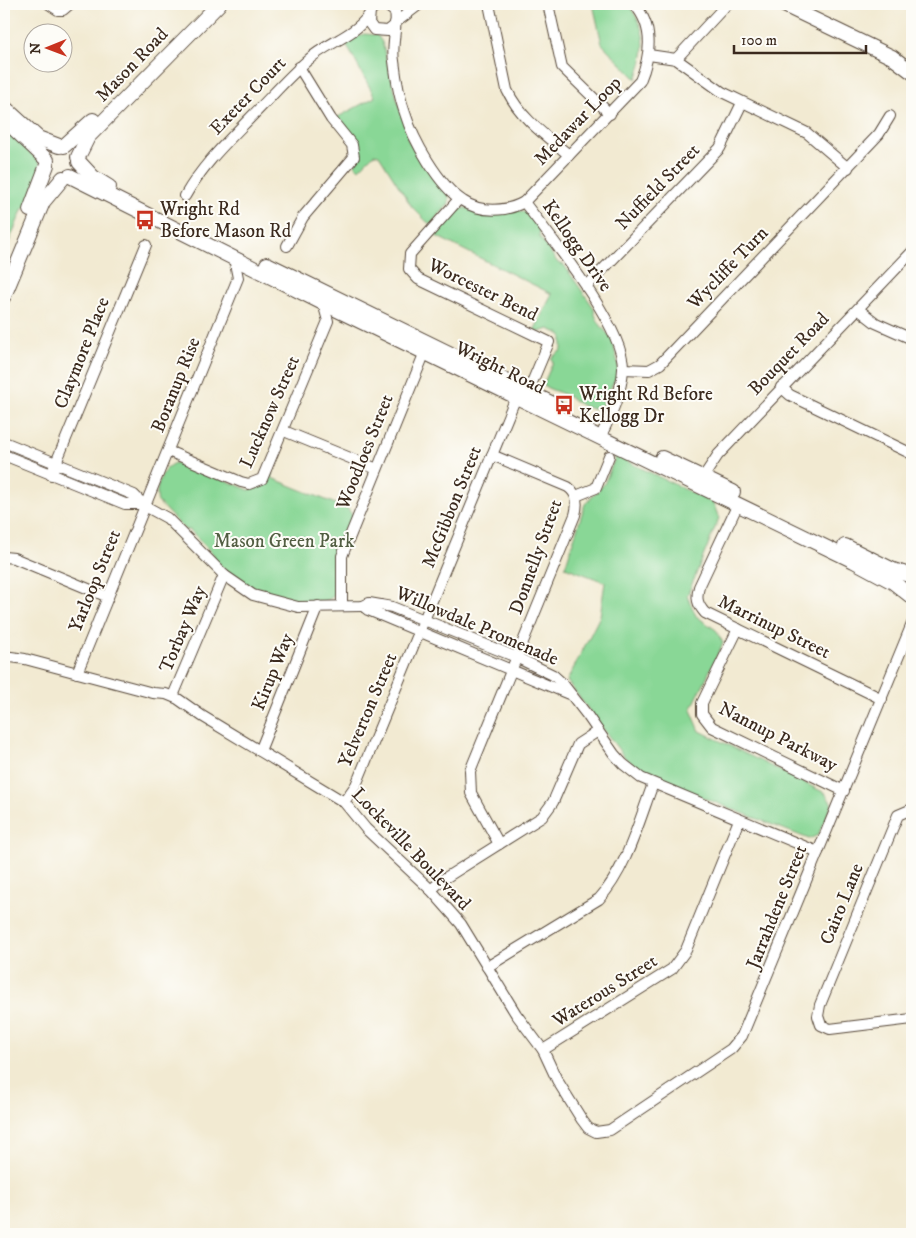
<svg xmlns="http://www.w3.org/2000/svg" width="916" height="1238" font-family="'IM FELL DW Pica',serif">
<rect width="100%" height="100%" fill="#fdfcf7"/>
<filter id="ink" filterUnits="userSpaceOnUse"><feTurbulence type="fractalNoise" baseFrequency=".02" numOctaves="2"/><feDisplacementMap in="SourceGraphic" scale="10" xChannelSelector="R" yChannelSelector="G"/><feConvolveMatrix kernelMatrix="1 2 1 2 8 2 1 2 1" color-interpolation-filters="sRGB"/></filter>
<filter id="wash" filterUnits="userSpaceOnUse"><feTurbulence type="fractalNoise" baseFrequency=".0096" numOctaves="4" result="noise"/><feDisplacementMap in="SourceGraphic" scale="20" xChannelSelector="R" yChannelSelector="G"/><feGaussianBlur stdDeviation="1.12" result="paint"/><feColorMatrix in="noise" values="0 0 0 0 0 0 0 0 0 0 0 0 0 0 0 0 0 1.4 0 .05"/><feComposite in="paint" operator="in"/></filter>
<g filter="url(#wash)">
<rect width="100%" height="100%" fill="#f2ead2"/>
<g fill="#89d796" stroke="#62805a">
<path d="M 593,4 L 628,4 C 647,30 648,49 636,79 L 602,44 Z"/>
<path d="M 364,34 L 377,35 L 382,42 L 400,110 L 408,132 L 407,138 L 423,166 L 429,170 L 449,194 L 449,204 L 430,225 L 412,207 L 379,155 L 374,154 L 359,169 L 355,165 C 363,145 348,133 336,118 L 375,97 L 346,44 L 346,41 Z"/>
<polygon points="4,129 39,161 41,165 27,206 23,208 6,249 7,254 4,262"/>
<path d="M 463,208 L 518,210 L 526,213 L 540,230 L 539,236 L 558,263 L 564,265 L 594,308 C 593,316 604,332 611,336 L 618,363 L 618,374 L 601,406 C 586,413 577,401 565,395 C 558,391 549,390 543,385 L 553,362 L 551,358 L 562,350 L 562,335 L 549,329 L 539,332 L 534,331 L 552,294 L 436,236 L 455,212 Z"/>
<polygon points="616,456 713,503 719,518 687,596 696,616 716,630 723,643 691,710 700,731 825,793 832,804 818,835 809,839 655,779 625,758 567,681 600,616 605,582 565,567 585,504 604,484"/>
<path d="M 175,463 L 185,464 L 249,490 L 260,487 L 274,472 L 272,478 L 348,509 L 353,516 C 347,531 338,547 337,563 C 336,572 339,582 337,590 C 331,611 289,600 274,597 C 269,591 257,585 249,588 L 235,580 L 214,559 L 214,555 L 190,530 L 185,530 L 158,502 C 154,489 162,467 175,463 Z"/>
</g>
</g>
<g filter="url(#ink)">
<g fill="none" stroke-linecap="round" stroke-linejoin="round">
<defs>
<g id="street">
<polyline points="49,4 58,10 63,10 70,4"/>
<path d="M 489,4 L 507,90 C 520,118 546,136 569,155"/>
<polyline points="548,4 562,67 610,114"/>
<polyline points="390,7 416,4"/>
<polyline points="395,23 420,4"/>
<path d="M 395,25 L 388,31 L 374,30 L 369,23 L 370,11 L 376,6 L 385,4 L 395,12 C 398,24 391,46 394,61 C 396,78 399,97 405,113 C 413,140 439,186 463,201 C 480,213 507,212 524,202 L 640,81 C 651,55 654,26 634,4"/>
<polyline points="649,55 676,59 722,92 807,133 848,168"/>
<polyline points="676,59 727,4"/>
<path d="M 185,196 C 203,164 229,140 254,114 C 272,96 289,76 308,60 C 328,42 353,37 369,15"/>
<polyline points="459,199 410,254 409,269 418,279 549,342 528,392"/>
<path d="M 524,202 C 550,237 625,328 623,369 C 622,392 610,417 600,438"/>
<polyline points="287,246 303,217 354,157 352,145 331,119 299,67"/>
<polyline points="234,258 238,278 145,506 167,518 224,575 253,595 298,607 363,606 369,603 392,607 516,657 553,675 563,684 587,715 614,754 623,764 641,778 818,852"/>
<polyline points="586,287 720,148 742,103"/>
<polyline points="858,309 876,323 912,339"/>
<polyline points="623,369 649,370 660,364 879,134 890,116"/>
<polyline points="781,387 790,395 912,454"/>
<polyline points="284,431 377,469"/>
<polyline points="4,442 134,495 145,506 77,673"/>
<polyline points="168,451 241,482 249,484 262,479 328,321 323,303"/>
<polyline points="4,455 125,504 143,504"/>
<path d="M 492,455 L 568,487 C 578,494 578,504 575,515 L 470,771 L 471,793 L 499,844"/>
<polyline points="51,475 146,245"/>
<polyline points="700,482 718,455 912,252"/>
<polyline points="576,496 596,488 609,456"/>
<path d="M 738,504 L 699,587 C 696,598 697,604 705,613 L 882,699"/>
<polyline points="4,557 14,558 108,597"/>
<polyline points="342,605 342,556 427,347"/>
<polyline points="363,606 368,610 571,695"/>
<polyline points="738,629 702,703 702,714 712,727 844,791"/>
<polyline points="4,656 25,659 153,693 166,694 178,699 202,716 344,802 366,829 431,890 461,924 516,1014 543,1050 557,1080 582,1120 588,1128 596,1132 610,1130 731,1049 742,1036 912,624"/>
<polyline points="173,696 224,575"/>
<polyline points="260,751 318,606"/>
<polyline points="344,802 356,785 516,397"/>
<polyline points="912,809 898,815 820,1005 818,1016 821,1025 830,1029 912,1019"/>
<polyline points="431,890 442,880 542,817 553,802 578,744 598,731"/>
<path d="M 487,967 L 599,899 C 626,870 639,821 653,784"/>
<polyline points="543,1050 672,969 686,950 739,820"/>
</g>
<g id="secondary">
<polyline points="782,4 892,57 912,72"/>
<polyline points="4,107 38,138 59,146"/>
<polyline points="11,126 47,160"/>
<polyline points="64,146 93,120"/>
<polyline points="78,157 88,137 219,4"/>
<polyline points="79,162 93,177 109,187"/>
<polyline points="70,176 323,303 854,561 893,582 912,597"/>
<polyline points="30,210 47,165"/>
<polyline points="267,264 555,405"/>
<polyline points="4,296 43,202 63,178"/>
<polyline points="662,458 733,492"/>
<polyline points="845,546 893,570 912,576"/>
</g>
</defs>
<use href="#street" stroke="#564739" stroke-width="12"/>
<use href="#secondary" stroke="#564739" stroke-width="16"/>
<use href="#street" stroke="#fff" stroke-width="10"/>
<use href="#secondary" stroke="#fff" stroke-width="14"/>
</g>
</g>
<defs>
<symbol id="bus-bare" viewBox="-9 -9 18 18"><path d="M-5-6H5V4H4V6H2V4H-2V6H-4V4H-5ZM-3.5-4V0h7V-4ZM-3.5 1.2v1.5H-2V1.2ZM2 1.2v1.5H3.5V1.2Z" fill="#c8321e" stroke="#fdfcf7" stroke-width="2.5" paint-order="stroke"/></symbol>
</defs>
<g fill-rule="evenodd">
<use href="#bus-bare" x="131" y="206" width="28" height="28"/>
<use href="#bus-bare" x="550" y="391" width="28" height="28"/>
</g>
<g text-anchor="middle" dominant-baseline="central" stroke-width="4" stroke-linejoin="round" paint-order="stroke">
<g font-size="19" fill="#3b2a1e" stroke="#fdfcf7">
<text transform="translate(132 65) rotate(-46)">Mason Road</text>
<text transform="translate(248 96) rotate(-46)">Exeter Court</text>
<text transform="translate(578 121) rotate(-46)">Medawar Loop</text>
<text transform="translate(658 187) rotate(-46)">Nuffield Street</text>
<text transform="translate(577 246) rotate(55)">Kellogg Drive</text>
<text transform="translate(728 268) rotate(-46)">Wycliffe Turn</text>
<text transform="translate(483 290) rotate(26)">Worcester Bend</text>
<text transform="translate(82 353) rotate(-68)">Claymore Place</text>
<text transform="translate(789 354) rotate(-46)">Bouquet Road</text>
<text transform="translate(500 368) rotate(26)">Wright Road</text>
<text transform="translate(176 385) rotate(-68)">Boranup Rise</text>
<text transform="translate(270 412) rotate(-66)">Lucknow Street</text>
<text transform="translate(365 452) rotate(-68)">Woodloes Street</text>
<text transform="translate(452 507) rotate(-68)">McGibbon Street</text>
<text transform="translate(536 557) rotate(-70)">Donnelly Street</text>
<text transform="translate(95 581) rotate(-68)">Yarloop Street</text>
<text transform="translate(477 626) rotate(23)">Willowdale Promenade</text>
<text transform="translate(774 627) rotate(26)">Marrinup Street</text>
<text transform="translate(183 629) rotate(-67)">Torbay Way</text>
<text transform="translate(273 672) rotate(-68)">Kirup Way</text>
<text transform="translate(368 710) rotate(-67)">Yelverton Street</text>
<text transform="translate(778 737) rotate(27)">Nannup Parkway</text>
<text transform="translate(411 849) rotate(46)">Lockeville Boulevard</text>
<text transform="translate(842 904) rotate(-68)">Cairo Lane</text>
<text transform="translate(777 907) rotate(-68)">Jarrahdene Street</text>
<text transform="translate(605 991) rotate(-32)">Waterous Street</text>
</g>
<g font-size="19" fill="#3b2a1e" stroke="#fdfcf7" text-anchor="start">
<text x="160" y="209">Wright Rd<tspan x="160" dy="22">Before Mason Rd</tspan></text>
<text x="579" y="394">Wright Rd Before<tspan x="579" dy="22">Kellogg Dr</tspan></text>
</g>
<g font-size="19" fill="#525e42" stroke="#fdfcf7">
<text x="284" y="541">Mason Green Park</text>
</g>
</g>
<rect width="916" height="1238" fill="none" stroke="#fdfcf7" stroke-width="20"/>
<g transform="translate(48 48) rotate(269)"><circle r="24" fill="#fdfcf7" stroke="#afa8a0"/>
<path d="M0-4L9 19L0 12L-9 19Z" fill="#c8321e"/>
<text y="-8" font-size="14" font-weight="bold" text-anchor="middle" fill="#3b2a1e">N</text>
</g>
<path d="M734 45v8h132v-8" fill="none" stroke="#3b2a1e" stroke-width="2.5"/>
<text x="741" y="45" font-size="15" fill="#3b2a1e" stroke="#fdfcf7" stroke-width="4" paint-order="stroke">100 m</text>
</svg>
